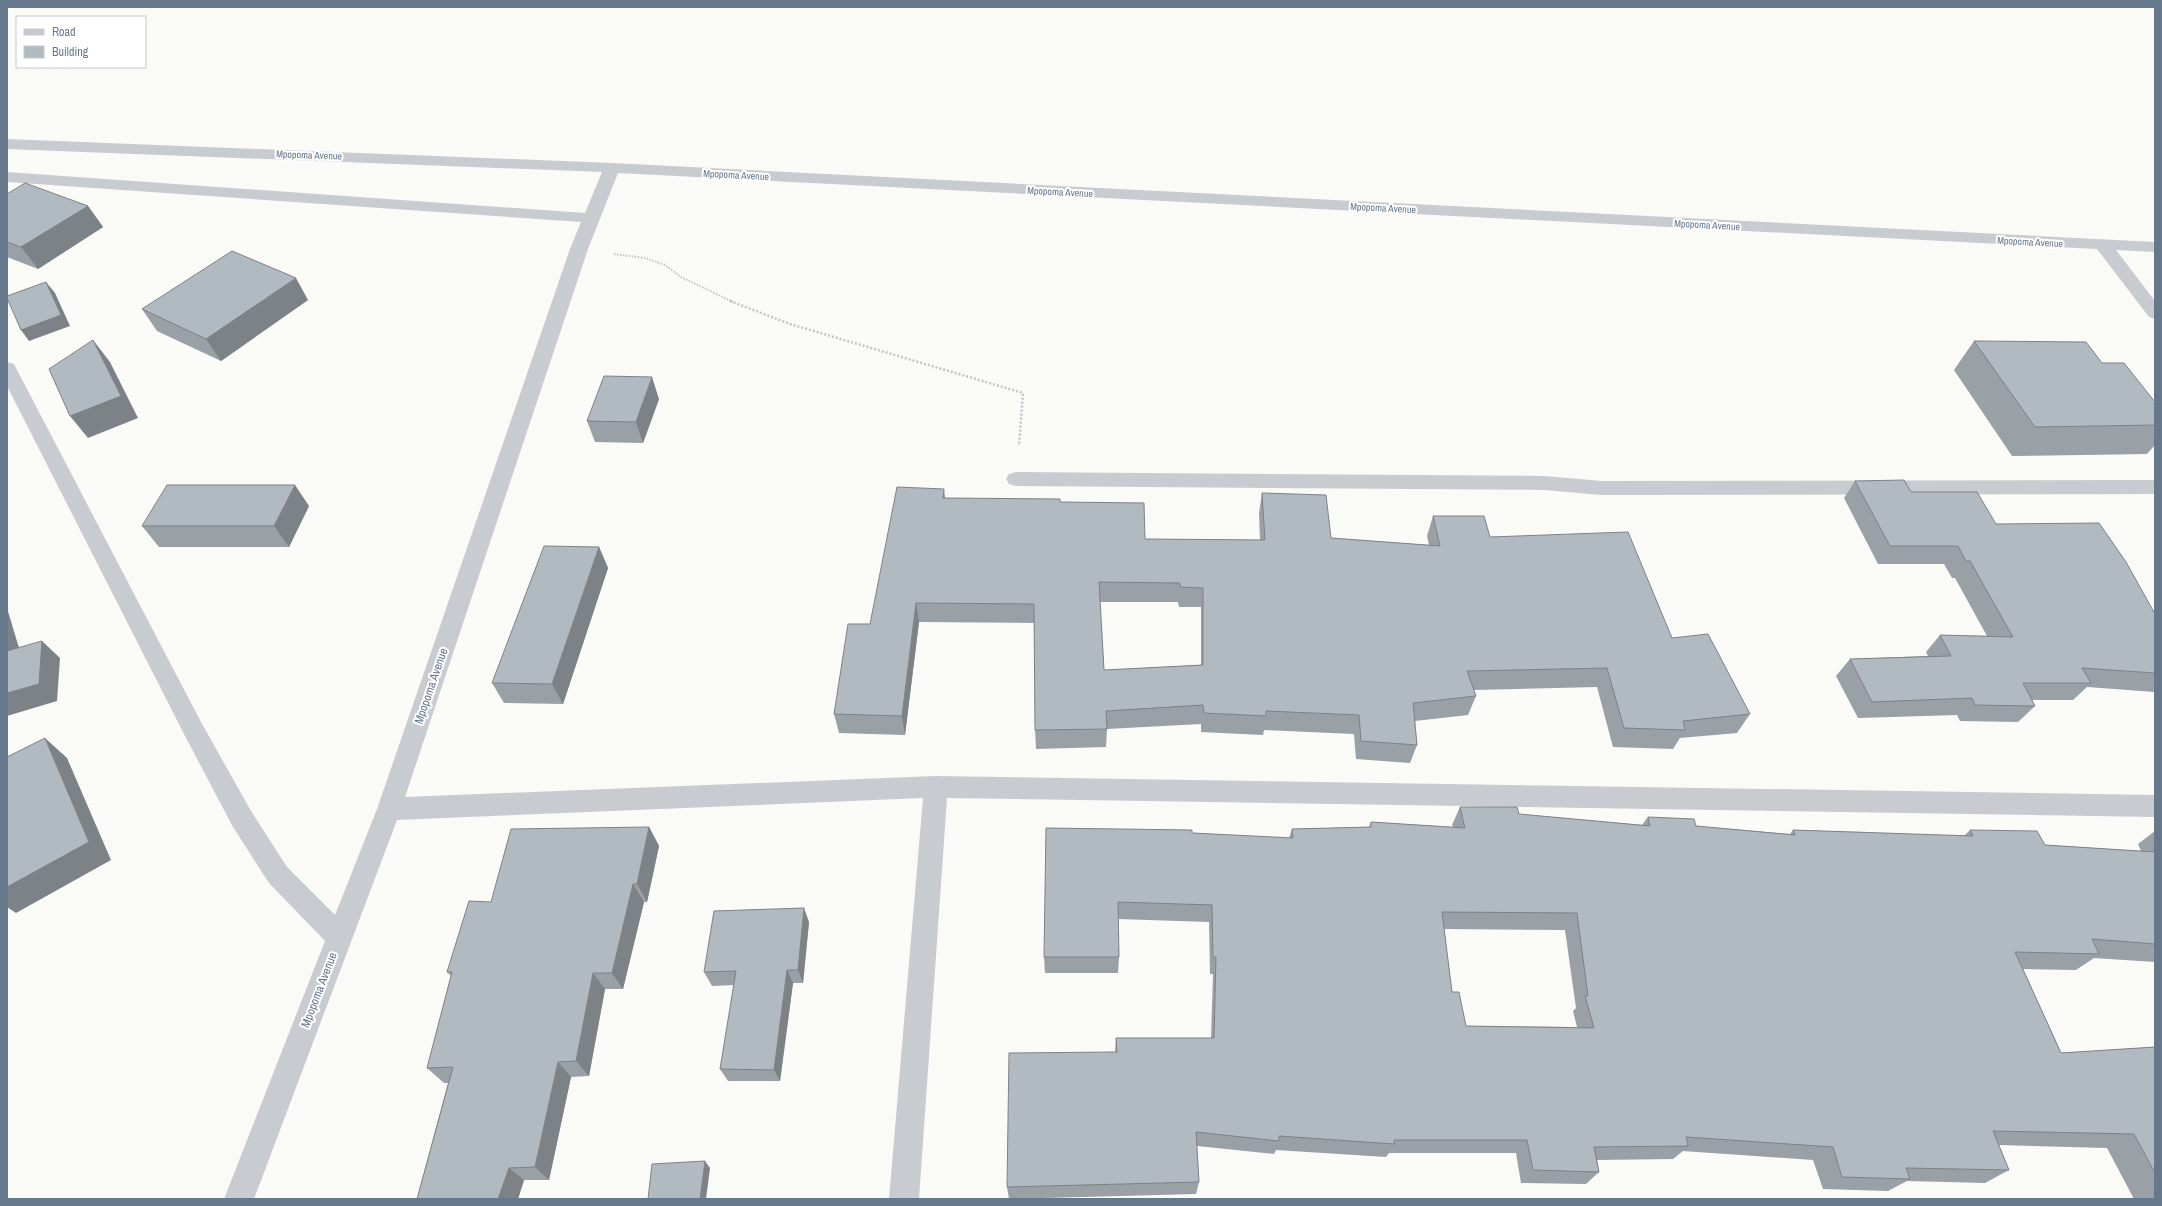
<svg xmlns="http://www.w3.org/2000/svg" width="2162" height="1206" font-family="'Archivo Narrow',sans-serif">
<rect width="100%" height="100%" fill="#fafaf7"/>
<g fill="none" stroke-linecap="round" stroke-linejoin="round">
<polyline stroke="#c1c4c6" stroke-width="2" stroke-dasharray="1.5 1.5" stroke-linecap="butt" points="614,254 645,258 665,265 681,277 733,302"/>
<polyline stroke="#c1c4c6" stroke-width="2.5" stroke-dasharray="2 2" stroke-linecap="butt" points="730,301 790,324 1023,393 1019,446"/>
<g fill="#c8cbd0" fill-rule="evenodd">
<polygon points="7,139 612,163 2155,242 2155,252 2116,250 2155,301 2155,319 2149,317 2097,249 618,173 588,249 405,797 936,776 2155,795 2155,817 947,798 919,1199 889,1199 923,798 397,820 254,1199 224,1199 325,941 269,883 233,827 185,736 7,386 7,362 14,364 16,368 201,722 251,811 287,867 335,915 377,809 570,249 581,222 7,182 7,172 585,213 602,172 7,149"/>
<polygon points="1016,472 1544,476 1602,481 2155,480 2155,494 1602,495 1544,490 1016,486 1009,484 1006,479 1009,474"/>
</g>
</g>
<g fill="#99a0a6" fill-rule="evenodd">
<polygon points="7,194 88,206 103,227 38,269 7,257"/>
<polygon points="308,300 221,361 157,331 142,309"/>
<polygon points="1974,341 2155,402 2155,445 2147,454 2012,456 1954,370"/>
<polygon points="659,399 643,443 595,442 587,421"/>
<polygon points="1855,481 1911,492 1996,524 2155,614 2155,692 2087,687 2073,700 2032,700 2035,706 2018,722 1960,721 1957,715 1858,718 1836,676 1850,659 1928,656 1926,652 1940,635 1987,636 1955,578 1952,578 1944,564 1878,564 1844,498"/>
<path d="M 1262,493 L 1331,538 L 1429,545 L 1427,536 L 1433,516 L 1490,537 L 1672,638 L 1750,714 L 1737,733 L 1680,738 L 1673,749 L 1613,747 L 1597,687 L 1473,690 L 1476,696 L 1468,715 L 1415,721 L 1417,745 L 1410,763 L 1356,759 L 1354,734 L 1264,730 L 1263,735 L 1201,732 L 1201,724 L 1107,729 L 1106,747 L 1036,749 L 1035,730 L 1034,623 L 919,622 L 905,735 L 839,733 L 834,714 L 870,624 L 945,498 L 1060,502 L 1145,539 L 1260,540 L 1259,513 ZM 1100,602 L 1178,602 L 1179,607 L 1201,607 L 1201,665 L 1104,670 Z"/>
<polygon points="309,506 289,547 159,547 142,526"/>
<polygon points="599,547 608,568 563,704 504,703 492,683"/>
<path d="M 1460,807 L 1519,814 L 1642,825 L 1648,817 L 1696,826 L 1790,834 L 1793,830 L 1964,836 L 1970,830 L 2045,845 L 2141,851 L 2138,844 L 2155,831 L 2155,962 L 2094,958 L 2076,970 L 2023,969 L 2061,1053 L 2155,1047 L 2155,1198 L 2134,1199 L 2107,1148 L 1999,1145 L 2009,1170 L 1985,1183 L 1907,1181 L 1888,1191 L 1823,1189 L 1813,1160 L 1683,1151 L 1673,1159 L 1597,1160 L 1599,1172 L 1586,1184 L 1521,1183 L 1516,1153 L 1389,1153 L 1386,1157 L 1276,1150 L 1274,1154 L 1197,1146 L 1199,1182 L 1196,1194 L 1009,1199 L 1007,1187 L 1115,1052 L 1116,1038 L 1211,1038 L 1213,974 L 1210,974 L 1209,922 L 1118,919 L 1119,957 L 1118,973 L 1045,973 L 1044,957 L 1192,833 L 1289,838 L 1292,829 L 1369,827 L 1371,822 L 1453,827 L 1452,825 ZM 1444,929 L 1565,930 L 1576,1008 L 1573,1011 L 1577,1027 L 1466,1026 L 1452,992 Z"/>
<polygon points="649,827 659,846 647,902 644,902 623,989 605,989 589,1076 571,1077 549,1180 524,1180 518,1199 417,1199 448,1083 444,1083 427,1068 451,976 447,972 491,902"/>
<polygon points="809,922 803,983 793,983 780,1081 728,1081 720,1069 734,985 712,986 704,972"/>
</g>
<g fill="#7d8287">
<polygon points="88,206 103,227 38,269 21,247"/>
<polygon points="296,278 308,300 221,361 206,339"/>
<polygon points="46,282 55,293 70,326 29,341 21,330"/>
<polygon points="93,340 110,362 138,418 88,438 70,416"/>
<polygon points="652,377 659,399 643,443 636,422"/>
<polygon points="295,485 309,506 289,547 274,526"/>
<polygon points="944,489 946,509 943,498"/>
<polygon points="599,547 608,568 563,704 552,684"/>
<polygon points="916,603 919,622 905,735 902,716"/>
<polygon points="7,608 25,668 7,651"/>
<polygon points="42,641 60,658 57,701 7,716 7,693"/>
<polygon points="45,738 67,758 111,860 16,913 7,907 7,887"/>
<polygon points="649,827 659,846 647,902 637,884"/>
<polygon points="633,884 644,902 623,989 612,973"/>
<polygon points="804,908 809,922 803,983 798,970"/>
<polygon points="787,970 793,983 780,1081 774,1070"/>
<polygon points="593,973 605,989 589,1076 576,1061"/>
<polygon points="558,1062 571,1077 549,1180 535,1167"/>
<polygon points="705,1161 710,1168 706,1199 700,1199"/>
<polygon points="509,1168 524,1180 518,1199 498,1199"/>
</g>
<g fill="#b2bac1" stroke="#7d8287" fill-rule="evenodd">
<polygon points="25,183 88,206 21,247 7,242 7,194"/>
<polygon points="232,251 296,278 206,339 142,309"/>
<polygon points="46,282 61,315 21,330 7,298 7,296"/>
<polygon points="93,340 121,396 70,416 49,369"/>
<polygon points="1974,341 2086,342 2102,363 2124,363 2155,402 2155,425 2035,427"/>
<polygon points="604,376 652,377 636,422 587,421"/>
<polygon points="1904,480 1911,492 1977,492 1996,524 2099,523 2126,562 2155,614 2155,673 2082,668 2091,683 2023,683 2035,706 1975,705 1972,698 1872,702 1850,659 1951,656 1940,635 2013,637 1970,561 1966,561 1958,546 1890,546 1855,481"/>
<polygon points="167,485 295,485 274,526 142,526"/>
<path d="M 897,487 L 944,489 L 943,498 L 1060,499 L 1060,502 L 1144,503 L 1145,539 L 1265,540 L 1262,493 L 1326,495 L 1331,538 L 1440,546 L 1433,516 L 1484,516 L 1490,537 L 1628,532 L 1672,638 L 1708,634 L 1750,714 L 1683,721 L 1685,730 L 1624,728 L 1607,668 L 1467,671 L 1476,696 L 1413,703 L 1417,745 L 1361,741 L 1359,715 L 1266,711 L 1266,716 L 1204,713 L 1203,705 L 1106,711 L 1107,729 L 1035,730 L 1034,604 L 916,603 L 902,716 L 834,714 L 848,624 L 870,624 ZM 1099,582 L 1180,583 L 1180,587 L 1203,588 L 1203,665 L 1104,670 Z"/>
<polygon points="544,546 599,547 552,684 492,683"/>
<polygon points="42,641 39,684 7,693 7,651"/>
<polygon points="45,738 89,842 7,887 7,757"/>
<path d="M 1460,807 L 1517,807 L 1519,814 L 1650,826 L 1648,817 L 1694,819 L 1696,826 L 1795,835 L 1793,830 L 1973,836 L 1970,830 L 2037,831 L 2045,845 L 2155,852 L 2155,944 L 2092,939 L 2099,954 L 2015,952 L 2061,1053 L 2155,1047 L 2155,1173 L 2134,1134 L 1993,1131 L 2009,1170 L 1906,1168 L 1910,1179 L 1842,1177 L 1833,1147 L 1686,1137 L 1688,1146 L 1594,1147 L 1599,1172 L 1533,1170 L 1527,1140 L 1394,1140 L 1394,1144 L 1279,1136 L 1279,1141 L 1196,1132 L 1199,1182 L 1007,1187 L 1009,1053 L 1117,1052 L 1116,1038 L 1214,1038 L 1216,957 L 1213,957 L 1212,905 L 1118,902 L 1119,957 L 1044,957 L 1046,828 L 1192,830 L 1192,833 L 1293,838 L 1292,829 L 1371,827 L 1371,822 L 1465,828 ZM 1442,912 L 1577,913 L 1588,996 L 1585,996 L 1594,1028 L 1466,1026 L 1459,992 L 1452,992 Z"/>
<polygon points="649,827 637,884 633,884 612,973 593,973 576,1061 558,1062 535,1167 509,1168 498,1199 417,1199 453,1067 427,1068 452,972 447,972 469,901 491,902 511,829"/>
<polygon points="804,908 798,970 787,970 774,1070 720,1069 736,971 704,972 714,911"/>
<polygon points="705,1161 700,1199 648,1199 652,1164"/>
</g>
<g text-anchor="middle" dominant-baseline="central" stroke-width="4" stroke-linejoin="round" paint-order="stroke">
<g font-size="10" fill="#66788c" stroke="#fff">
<text transform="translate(309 155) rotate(2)">Mpopoma Avenue</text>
<text transform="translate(736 175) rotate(3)">Mpopoma Avenue</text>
<text transform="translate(1060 192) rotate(3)">Mpopoma Avenue</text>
<text transform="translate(1383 208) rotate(3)">Mpopoma Avenue</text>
<text transform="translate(1707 225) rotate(3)">Mpopoma Avenue</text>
<text transform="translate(2030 242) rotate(3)">Mpopoma Avenue</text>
</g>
<g font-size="12" fill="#66788c" stroke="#fff">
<text transform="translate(431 686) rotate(-71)">Mpopoma Avenue</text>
<text transform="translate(319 990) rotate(-69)">Mpopoma Avenue</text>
</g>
</g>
<rect width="2162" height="1206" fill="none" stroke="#66788c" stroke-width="16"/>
<rect x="16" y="16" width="130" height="52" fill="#ffffff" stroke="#c2c9d1"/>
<rect x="24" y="29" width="20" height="6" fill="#c8cbd0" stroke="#c2c9d1"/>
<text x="52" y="36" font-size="12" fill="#66788c">Road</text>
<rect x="24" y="46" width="20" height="12" fill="#b2bac1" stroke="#c2c9d1"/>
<text x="52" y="56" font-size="12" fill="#66788c">Building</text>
</svg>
